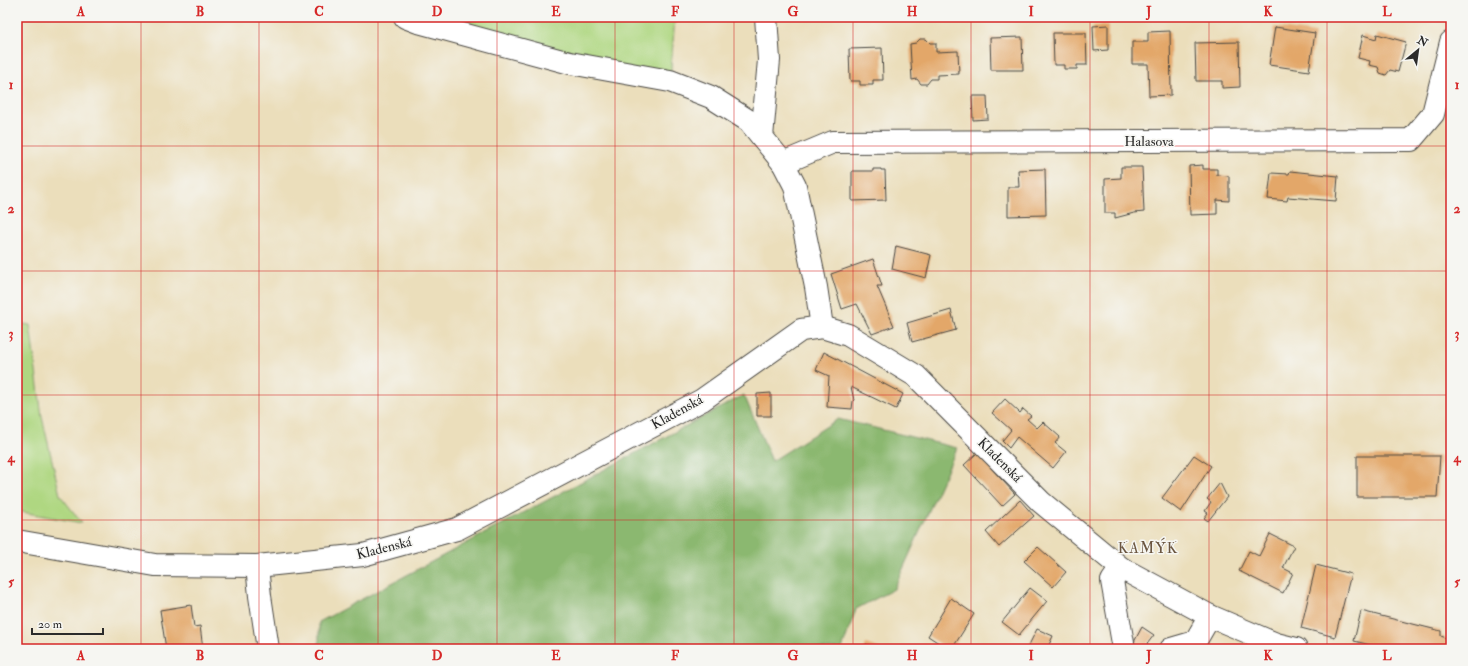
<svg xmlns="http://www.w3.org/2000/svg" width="1468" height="666" font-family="'IM FELL Double Pica',serif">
<rect width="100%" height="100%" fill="#f6f6f2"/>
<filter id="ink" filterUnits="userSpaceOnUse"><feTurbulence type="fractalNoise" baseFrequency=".025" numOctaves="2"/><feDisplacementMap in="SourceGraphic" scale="8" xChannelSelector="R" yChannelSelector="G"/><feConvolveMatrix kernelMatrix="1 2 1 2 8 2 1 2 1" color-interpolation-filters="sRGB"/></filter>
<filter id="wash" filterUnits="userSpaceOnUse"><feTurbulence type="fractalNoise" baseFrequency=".012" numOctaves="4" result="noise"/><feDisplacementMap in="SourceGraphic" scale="16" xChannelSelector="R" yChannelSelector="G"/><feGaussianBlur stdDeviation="0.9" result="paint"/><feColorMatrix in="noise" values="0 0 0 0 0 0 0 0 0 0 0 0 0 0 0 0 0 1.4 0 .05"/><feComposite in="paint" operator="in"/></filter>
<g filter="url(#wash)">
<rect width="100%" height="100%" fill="#ebdebb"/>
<g fill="#afd781" stroke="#6d8156">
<polygon points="408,17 675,17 670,81"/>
<polygon points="17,323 30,325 42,417 60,495 82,523 17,511"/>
</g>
<polygon fill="#8bb86f" stroke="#5b724d" points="744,395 772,461 838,419 957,448 894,589 856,609 842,649 319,649 319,622"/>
<g id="blocks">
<g fill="#e3a769">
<polygon points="1108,25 1108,50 1094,51 1093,26"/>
<polygon points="1275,27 1315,33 1309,71 1269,65"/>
<polygon points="1170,31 1171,95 1149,96 1148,64 1132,64 1132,42 1148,42 1148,32"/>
<polygon points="1053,33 1086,33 1087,65 1077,65 1077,69 1064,69 1064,65 1054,65"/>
<polygon points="1377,34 1406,42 1398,72 1390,70 1386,75 1380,73 1378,67 1369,65 1370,61 1358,58 1363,35 1376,39"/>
<polygon points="1022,37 1023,70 991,70 990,38"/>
<polygon points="920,39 926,39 930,43 936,43 936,52 958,51 959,74 937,75 937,79 931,79 927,84 921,84 917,79 912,80 910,44 916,43"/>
<polygon points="1239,42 1240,87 1222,88 1222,81 1196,81 1195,43"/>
<polygon points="882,48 883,80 873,80 873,85 860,85 860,81 850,81 849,49"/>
<polygon points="972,96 987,96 988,119 973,120"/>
<polygon points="1203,165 1203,169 1217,169 1217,175 1229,176 1229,201 1217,200 1217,214 1190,215 1189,166"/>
<polygon points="1121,167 1142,167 1144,212 1134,213 1115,218 1115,213 1105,213 1105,179 1121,178"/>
<polygon points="873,169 881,169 881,170 885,170 886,200 852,201 852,171 873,171"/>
<polygon points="1045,169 1046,215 1008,216 1008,187 1019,187 1018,170"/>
<polygon points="1290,171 1338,176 1336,201 1288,197 1287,201 1268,199 1271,173 1289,174"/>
<polygon points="896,246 931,255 926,278 892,269"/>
<polygon points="873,259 882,286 877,286 894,326 872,334 857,304 842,309 831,274"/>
<polygon points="951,310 956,330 912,342 907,323"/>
<polygon points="824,352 903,394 896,409 851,387 854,400 853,401 852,409 827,407 829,376 816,370"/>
<polygon points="771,393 771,416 757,416 757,394"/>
<polygon points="1005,399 1020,413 1023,409 1031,416 1027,419 1037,428 1043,422 1060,437 1055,443 1066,452 1053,468 1017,437 1009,448 1002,441 1011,430 992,413"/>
<polygon points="977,453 1015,494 1002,506 964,465"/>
<polygon points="1194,455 1211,466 1181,512 1162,498"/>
<polygon points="1357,456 1440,456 1437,497 1357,497"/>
<polygon points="1220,483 1227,497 1208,521 1204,518 1208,513 1205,511 1211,502 1207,499"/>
<polygon points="1020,500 1034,516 999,547 986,532"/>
<polygon points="1270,534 1294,546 1283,568 1293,573 1283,593 1239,571 1249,551 1259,556"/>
<polygon points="1038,547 1066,572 1053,587 1024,561"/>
<polygon points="1316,565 1351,574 1335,637 1301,628"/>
<polygon points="1030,588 1047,601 1019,635 1002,622"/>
<polygon points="951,598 974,614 952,649 948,649 928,636"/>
<polygon points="191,605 194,627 200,626 203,649 166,649 160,610"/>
<polygon points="1361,611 1441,631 1441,636 1451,640 1451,649 1388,649 1354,641"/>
<polygon points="1142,627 1154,635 1144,648 1137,649 1134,646 1134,642"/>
<polygon points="1037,629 1053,636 1047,649 1030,649 1028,647"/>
<polygon points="866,644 881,649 864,649"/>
</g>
</g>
</g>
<g filter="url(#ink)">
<use href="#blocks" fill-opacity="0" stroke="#484641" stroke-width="1"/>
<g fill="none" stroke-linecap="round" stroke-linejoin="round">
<defs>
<g id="minor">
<polyline points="762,137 769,60 766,17"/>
<polyline points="783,163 833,142 1411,140 1433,114 1451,42"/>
<polyline points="257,566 260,596 268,649"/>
<polyline points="1121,568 1112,581 1124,649"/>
<polyline points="1171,649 1195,642 1210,616"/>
</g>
<g id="tertiary">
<polyline points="405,17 418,22 570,63 670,81 711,97 749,121 783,163 795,186 816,287 822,327"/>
<polyline points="17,541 155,565 257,566 363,555 457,529 702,400 801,330 822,327 848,335 916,376 1041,502 1121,568 1210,616 1276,644 1296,649"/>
</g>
</defs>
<use href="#minor" stroke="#484641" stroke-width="24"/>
<use href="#tertiary" stroke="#484641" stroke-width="24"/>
<use href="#minor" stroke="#fff" stroke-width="22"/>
<use href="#tertiary" stroke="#fff" stroke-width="22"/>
</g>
</g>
<path fill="none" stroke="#d62828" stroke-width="1" stroke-opacity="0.55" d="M 141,17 L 141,649M 259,17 L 259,649M 378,17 L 378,649M 497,17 L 497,649M 615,17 L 615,649M 734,17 L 734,649M 853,17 L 853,649M 971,17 L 971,649M 1090,17 L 1090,649M 1209,17 L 1209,649M 1327,17 L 1327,649M 17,146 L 1451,146M 17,271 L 1451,271M 17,395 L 1451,395M 17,520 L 1451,520"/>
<g text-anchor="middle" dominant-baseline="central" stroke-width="3" stroke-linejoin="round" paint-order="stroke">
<g font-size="14" fill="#2b2b2b" stroke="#f6f6f2">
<text x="1149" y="141">Halasova</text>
<text transform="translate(677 412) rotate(-29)">Kladenská</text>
<text transform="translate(1000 460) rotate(45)">Kladenská</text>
<text transform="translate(384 548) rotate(-14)">Kladenská</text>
</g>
<g font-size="15" letter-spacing="1" fill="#6b5641" stroke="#f6f6f2">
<text x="1148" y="548">KAMÝK</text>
</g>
</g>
<rect width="1468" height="666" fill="none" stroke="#f6f6f2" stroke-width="44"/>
<g transform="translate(1418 50) rotate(29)" stroke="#f6f6f2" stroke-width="3" paint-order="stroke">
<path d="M0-3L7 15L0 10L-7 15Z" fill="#2b2b2b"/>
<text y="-6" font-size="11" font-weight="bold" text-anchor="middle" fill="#2b2b2b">N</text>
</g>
<path d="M32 628v6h71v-6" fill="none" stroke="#2b2b2b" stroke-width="2"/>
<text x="38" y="628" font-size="12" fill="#2b2b2b" stroke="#f6f6f2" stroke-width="3" paint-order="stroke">20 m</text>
<rect x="22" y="22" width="1424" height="622" fill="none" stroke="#d62828" stroke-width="1.5"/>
<g font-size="13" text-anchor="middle" font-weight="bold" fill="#d62828">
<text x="81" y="16">A</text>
<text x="200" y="16">B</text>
<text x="319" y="16">C</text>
<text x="437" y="16">D</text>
<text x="556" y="16">E</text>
<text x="675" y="16">F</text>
<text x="793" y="16">G</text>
<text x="912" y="16">H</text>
<text x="1031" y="16">I</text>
<text x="1149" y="16">J</text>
<text x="1268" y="16">K</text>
<text x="1387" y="16">L</text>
<text x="11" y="89">1</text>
<text x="1457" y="89">1</text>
<text x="11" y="213">2</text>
<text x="1457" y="213">2</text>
<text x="11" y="338">3</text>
<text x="1457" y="338">3</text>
<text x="11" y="462">4</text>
<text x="1457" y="462">4</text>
<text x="11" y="586">5</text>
<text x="1457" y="586">5</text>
<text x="81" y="660">A</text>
<text x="200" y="660">B</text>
<text x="319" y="660">C</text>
<text x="437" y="660">D</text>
<text x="556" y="660">E</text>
<text x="675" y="660">F</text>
<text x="793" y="660">G</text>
<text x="912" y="660">H</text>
<text x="1031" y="660">I</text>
<text x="1149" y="660">J</text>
<text x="1268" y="660">K</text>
<text x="1387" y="660">L</text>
</g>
</svg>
